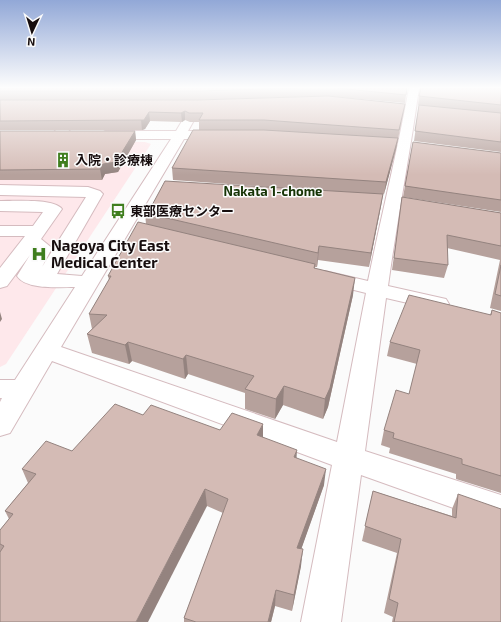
<svg xmlns="http://www.w3.org/2000/svg" width="501" height="622" font-family="'Exo 2','Noto Sans JP',sans-serif">
<rect width="100%" height="100%" fill="#fbfbfb"/>
<polygon fill="#fee8eb" points="0,140 145,142 151,144 6,364 0,367"/>
<g fill="none" stroke-linecap="round" stroke-linejoin="round">
<defs>
<g id="minor">
<polygon points="98,88 109,88 62,138 54,138 52,135 54,132"/>
<path d="M 202,88 L 212,88 L 188,131 L 221,131 L 227,135 L 221,139 L 184,139 L 61,347 L 337,442 L 366,293 L 318,281 L 315,277 L 318,273 L 325,271 L 368,281 C 381,217 397,153 409,88 L 419,88 C 410,154 397,220 388,286 L 446,299 L 449,304 L 446,309 L 438,310 L 386,298 L 365,451 L 501,495 L 501,525 L 361,475 L 341,622 L 301,622 L 332,465 L 52,361 L 10,433 L 0,436 L 0,402 L 2,398 L 0,398 L 0,380 L 15,380 L 75,287 C 59,287 26,290 17,276 L 30,255 L 7,286 L 0,288 L 0,268 L 25,236 L 0,236 L 0,226 L 33,226 L 43,212 L 0,211 L 0,201 C 14,201 54,198 62,209 L 41,239 L 52,248 L 42,267 L 86,197 L 0,195 L 0,185 L 88,187 L 100,191 L 103,194 L 57,274 L 82,276 L 171,139 L 105,139 L 99,135 L 105,131 L 176,131 Z"/>
</g>
</defs>
<use href="#minor" stroke="#d5bbbf" stroke-width="2"/>
<use href="#minor" fill="#fff" fill-rule="evenodd"/>
</g>
<g fill="#b6a19c">
<polygon points="0,88 407,88 405,103 327,96 198,100 0,100"/>
<polygon points="420,88 501,88 501,152 414,141 419,105 435,107 418,105"/>
<polygon points="0,100 405,104 396,149 384,194 383,194 369,267 318,260 317,267 315,267 315,268 353,295 328,407 323,419 283,405 275,419 245,409 245,393 188,374 185,379 132,361 129,364 92,353 87,334 92,329 89,314 109,280 108,276 146,224 145,213 282,188 173,180 172,168 199,130 199,122 190,122 185,120 182,122 150,121 145,129 142,130 0,130"/>
<polygon points="0,131 135,131 136,140 118,172 105,174 102,180 0,180"/>
<polygon points="413,142 501,153 501,212 403,197"/>
<polygon points="402,197 501,213 501,311 490,308 500,260 447,248 448,265 444,278 392,270"/>
<polygon points="492,310 501,313 501,493 456,479 456,474 389,453 390,448 381,445 384,430 409,394 417,364 387,356 390,342 490,315"/>
<polygon points="143,415 220,430 263,437 297,458 324,485 301,549 301,566 292,611 275,606 271,622 184,622 184,618 223,513 207,506 0,622 0,530 9,519 5,511 28,483 22,469 72,451"/>
<polygon points="373,491 452,516 452,509 458,494 501,622 392,622 393,617 384,613 397,553 362,541"/>
</g>
<g fill="#94837f">
<polygon points="185,111 185,120 182,122 181,113"/>
<polygon points="149,112 150,121 145,129 142,130 141,120"/>
<polygon points="135,131 136,140 118,172 105,174 102,180 100,169 103,164"/>
<polygon points="398,138 396,149 384,194 386,182"/>
<polygon points="383,194 381,206 369,267 371,253"/>
<polygon points="319,246 318,260 317,267 318,253"/>
<polygon points="355,278 353,295 328,407 323,419 325,399"/>
<polygon points="0,312 2,319 0,322"/>
<polygon points="128,342 132,361 129,364 125,345"/>
<polygon points="186,355 188,374 185,379 183,359"/>
<polygon points="284,386 283,405 275,419 276,399"/>
<polygon points="263,424 263,441 257,435"/>
<polygon points="297,450 296,467 294,457"/>
<polygon points="326,469 324,485 296,564 297,548"/>
<polygon points="205,489 207,506 148,622 136,622"/>
<polygon points="303,549 301,566 292,611 294,595"/>
<polygon points="276,590 275,606 271,622 268,622"/>
</g>
<g fill="#d4bbb5" stroke="#94837f">
<polygon points="0,88 298,88 198,91 0,91"/>
<polygon points="337,88 407,88 406,95"/>
<polygon points="421,88 501,88 501,105 419,96"/>
<polygon points="328,96 405,104 399,130 264,120 199,120 203,113 189,113 185,111 181,113 149,112 144,120 141,120 0,121 0,100 198,100"/>
<polygon points="419,105 501,113 501,142 415,131"/>
<polygon points="193,130 264,130 398,138 386,182 172,168"/>
<polygon points="0,131 135,131 116,162 103,164 100,169 0,170"/>
<polygon points="413,142 501,153 501,200 405,186"/>
<polygon points="165,181 383,194 371,253 319,246 318,253 145,213 150,209"/>
<polygon points="402,197 501,213 501,246 447,235 448,265 394,258"/>
<polygon points="138,222 315,264 314,268 355,278 330,388 325,399 284,386 276,399 245,389 254,376 186,355 183,359 128,342 125,345 87,334 107,315 89,314 111,276 108,276"/>
<polygon points="501,265 501,296 495,294"/>
<polygon points="409,295 491,315 492,310 501,313 501,476 462,464 462,459 393,438 394,433 384,430 396,390 409,394 420,350 390,342"/>
<polygon points="115,404 143,415 151,405 220,430 232,413 263,424 257,435 297,450 294,457 326,469 297,548 303,549 294,595 276,590 268,622 196,622 184,618 228,499 205,489 136,622 0,622 0,552 4,546 0,544 0,530 13,514 5,511 36,474 22,469 46,441 72,451"/>
<polygon points="373,491 456,518 458,494 501,509 501,622 394,622 398,603 389,599 401,539 365,526"/>
</g>
<linearGradient id="sky" x2="0" y2="1"><stop stop-color="#92a8d7"/><stop offset="0.5" stop-color="#fdfdfd"/><stop offset="1" stop-color="#fdfdfd" stop-opacity="0"/></linearGradient>
<rect width="501" height="175" fill="url(#sky)"/>
<defs>
<symbol id="building-bare" viewBox="-9 -9 18 18"><path d="M-4-6H4V6H1V3H-1V6H-4ZM-2.5-4.3h1.7v1.8h-1.7ZM.8-4.3h1.7v1.8H.8ZM-2.5-1h1.7V.8h-1.7ZM.8-1h1.7V.8H.8Z" fill="#3f7e1e" stroke="#fbfbfb" stroke-width="2.5" paint-order="stroke"/></symbol>
<symbol id="bus-bare" viewBox="-9 -9 18 18"><path d="M-5-6H5V4H4V6H2V4H-2V6H-4V4H-5ZM-3.5-4V0h7V-4ZM-3.5 1.2v1.5H-2V1.2ZM2 1.2v1.5H3.5V1.2Z" fill="#3f7e1e" stroke="#fbfbfb" stroke-width="2.5" paint-order="stroke"/></symbol>
<symbol id="hospital-bare" viewBox="-9 -9 18 18"><path d="M-5-5h3v3.5h4V-5h3V5h-3V1.5h-4V5h-3Z" fill="#3f7e1e" stroke="#fbfbfb" stroke-width="2.5" paint-order="stroke"/></symbol>
</defs>
<g fill-rule="evenodd">
<use href="#building-bare" x="52" y="149" width="22" height="22"/>
<use href="#bus-bare" x="107" y="200" width="22" height="22"/>
<use href="#hospital-bare" x="28" y="243" width="22" height="22"/>
</g>
<g text-anchor="middle" dominant-baseline="central" stroke-width="3" stroke-linejoin="round" paint-order="stroke">
<g font-size="13" font-weight="bold" fill="#160d0e" stroke="#fbfbfb" text-anchor="start">
<text x="75" y="160">入院・診療棟</text>
<text x="130" y="211">東部医療センター</text>
</g>
<g font-size="13" font-weight="bold" fill="#163406" stroke="#fbfbfb">
<text x="273" y="191">Nakata 1-chome</text>
</g>
<g font-size="15" font-weight="bold" fill="#160d0e" stroke="#fbfbfb" text-anchor="start">
<text x="51" y="245">Nagoya City East<tspan x="51" dy="17">Medical Center</tspan></text>
</g>
</g>
<g transform="translate(32 32) rotate(184)" stroke="#fbfbfb" stroke-width="3" paint-order="stroke">
<path d="M0-3L7 15L0 10L-7 15Z" fill="#160d0e"/>
<text y="-6" font-size="11" font-weight="bold" text-anchor="middle" fill="#160d0e">N</text>
</g>
</svg>
